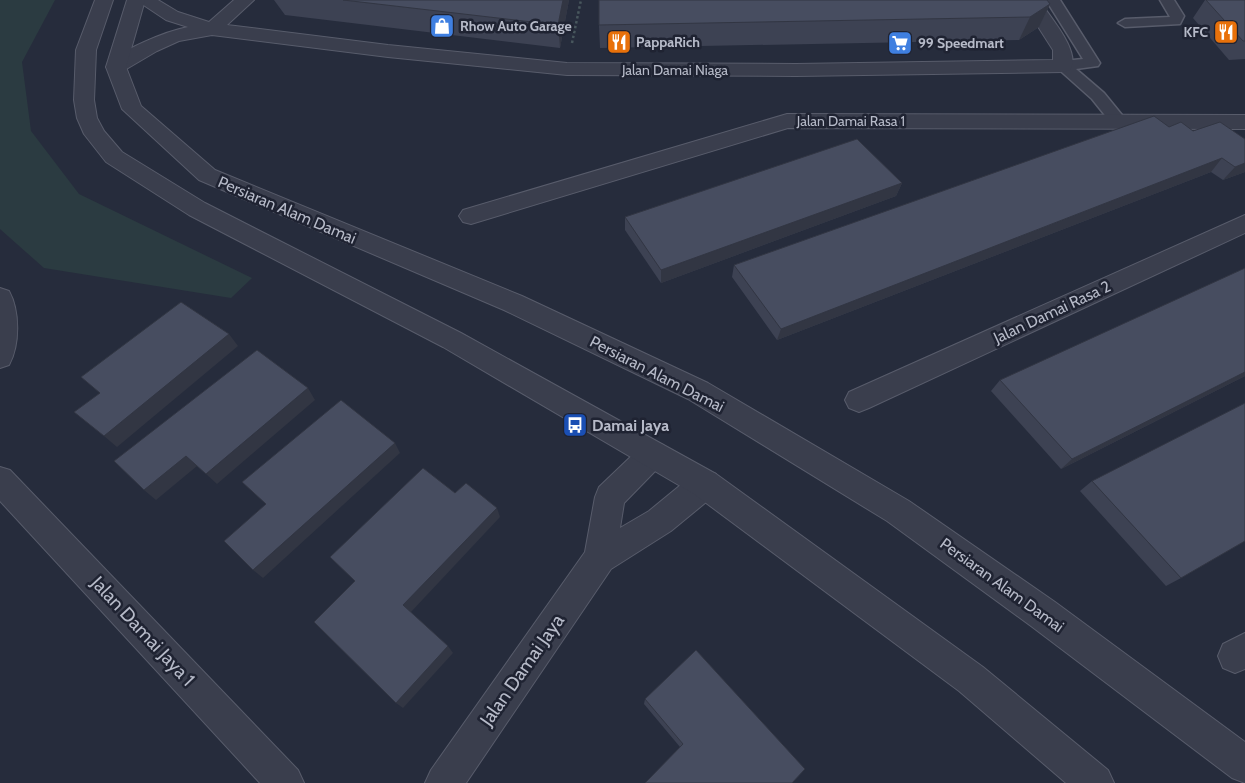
<svg xmlns="http://www.w3.org/2000/svg" width="1245" height="783" font-family="Cabin,sans-serif">
<rect width="100%" height="100%" fill="#262c3c"/>
<polygon fill="#2b3b41" points="0,0 55,0 22,62 31,131 79,194 252,278 231,298 44,268 0,229"/>
<g fill="none" stroke-linecap="round" stroke-linejoin="round">
<defs>
<g id="service">
<polygon points="1046,0 1060,0 1100,63 1098,66 1076,69 1104,93 1126,120 1124,124 1112,124 1092,99 1055,66 1063,61 1083,59"/>
<polygon points="1160,0 1174,0 1184,16 1180,24 1125,27 1118,23 1125,19 1170,17"/>
</g>
<g id="minor">
<path d="M 136,0 L 158,0 L 178,12 L 209,22 L 234,0 L 254,0 L 227,25 L 388,45 L 567,63 L 796,64 L 1053,60 L 1053,50 L 1021,0 L 1039,0 C 1049,16 1082,52 1070,70 L 1063,72 L 796,76 L 567,75 L 388,57 L 212,35 L 179,41 L 157,51 L 123,71 L 109,71 L 106,67 C 118,50 167,31 188,27 L 166,20 Z"/>
<polygon points="787,114 1245,115 1245,129 788,128 471,224 463,222 459,216 463,210"/>
<polygon points="1245,215 1245,233 869,408 859,412 849,408 845,400 849,392"/>
<path d="M 0,288 L 9,291 C 20,311 20,345 9,365 L 0,368 Z"/>
<polygon points="653,441 663,445 668,454 663,463 624,503 620,528 649,511 694,474 705,470 716,474 720,484 716,494 671,531 611,569 466,783 425,783 431,770 585,552 595,497 599,487 643,445"/>
<polygon points="0,467 10,470 298,770 304,783 260,783 0,501"/>
<polygon points="1245,633 1245,669 1235,673 1223,668 1218,656 1223,644"/>
</g>
<g id="tertiary">
<polygon points="95,0 113,0 96,50 94,100 97,118 104,131 122,152 205,203 461,333 716,474 983,667 1108,770 1114,783 1066,783 959,691 694,494 443,347 189,215 106,162 84,134 77,118 74,100 76,50"/>
<polygon points="127,0 145,0 126,67 141,106 215,170 522,296 708,383 909,501 1055,602 1245,742 1245,783 1232,778 1031,626 887,521 688,399 504,310 199,180 122,109 106,67"/>
</g>
</defs>
<use href="#service" stroke="#585c6b" stroke-width="3"/>
<use href="#minor" stroke="#585c6b" stroke-width="2"/>
<use href="#tertiary" stroke="#585c6b" stroke-width="2"/>
<polyline stroke="#48575d" stroke-width="2.5" stroke-dasharray="2.5 2.5" stroke-linecap="butt" points="572,43 581,0"/>
<use href="#service" fill="#3a3e4d" fill-rule="evenodd"/>
<use href="#minor" fill="#3a3e4d" fill-rule="evenodd"/>
<use href="#tertiary" fill="#3a3e4d" fill-rule="evenodd"/>
</g>
<g fill="#3d4253">
<polygon points="274,0 569,0 560,48 285,15"/>
<polygon points="1205,0 1245,0 1245,59 1229,60 1193,18"/>
<polygon points="1050,4 1039,27 1019,40 600,48 599,25"/>
<polygon points="1169,127 1193,131 1245,139 1245,172 1223,180 1211,172 777,340 732,277 734,265"/>
<polygon points="902,183 896,196 661,283 625,230 625,217"/>
<polygon points="1245,376 1061,469 991,391 1000,380"/>
<polygon points="1092,481 1181,578 1166,586 1080,491"/>
<polygon points="645,699 805,769 680,747 644,704"/>
</g>
<g fill="#323643">
<polygon points="563,0 569,0 560,48 558,25"/>
<polygon points="1050,4 1039,27 1019,40 1030,17"/>
<polygon points="1222,158 1211,172 777,340 781,329"/>
<polygon points="1245,163 1245,172 1223,180 1235,167"/>
<polygon points="902,183 896,196 661,283 661,270"/>
<polygon points="229,334 238,346 117,447 104,436"/>
<polygon points="1245,372 1245,376 1061,469 1072,459"/>
<polygon points="308,388 315,400 217,484 206,474"/>
<polygon points="395,443 400,453 263,578 253,570"/>
<polygon points="186,456 197,466 156,500 144,490"/>
<polygon points="497,508 500,517 410,613 403,605"/>
<polygon points="448,646 453,653 403,708 396,703"/>
</g>
<g fill="#474d60" stroke="#323643">
<polygon points="343,0 563,0 558,25"/>
<polygon points="599,0 1047,0 1050,4 1030,17 599,25"/>
<polygon points="1206,0 1245,0 1245,41 1243,41"/>
<polygon points="1154,116 1169,127 1181,122 1193,131 1220,122 1245,139 1245,163 1235,167 1222,158 781,329 734,265"/>
<polygon points="857,139 902,183 661,270 625,217"/>
<polygon points="1245,268 1245,372 1072,459 1000,380"/>
<polygon points="181,302 229,334 104,436 74,412 100,393 81,377"/>
<polygon points="257,350 308,388 206,474 186,456 144,490 114,461"/>
<polygon points="341,400 395,443 253,570 224,541 266,504 242,482"/>
<polygon points="1245,403 1245,541 1181,578 1092,481"/>
<polygon points="423,468 455,493 466,483 497,508 403,605 448,646 396,703 314,622 355,581 330,557"/>
<polygon points="696,650 805,769 792,783 645,783 683,744 645,699"/>
</g>
<defs>
<symbol id="shop-square" viewBox="-11 -11 22 22"><rect x="-9" y="-9" width="18" height="18" rx="4" fill="#3f7fe0" stroke="#1f2332"/><path d="M-5-2.5h2.3a2.7 3.5 0 0 1 5.4 0H5L5.5 6h-11ZM-1.5-2.5h3a1.5 2.3 0 0 0-3 0Z" fill="#fff"/></symbol>
<symbol id="restaurant-square" viewBox="-11 -11 22 22"><rect x="-9" y="-9" width="18" height="18" rx="4" fill="#e8710a" stroke="#1f2332"/><path d="M-5-6h1v4h1v-4h1v4h1v-4h1v5L-1.5 .5V6h-2V.5L-5-1ZM5-6V6H3V1.5H1.5Q1.5-4 5-6Z" fill="#fff"/></symbol>
<symbol id="supermarket-square" viewBox="-11 -11 22 22"><rect x="-9" y="-9" width="18" height="18" rx="4" fill="#3f7fe0" stroke="#1f2332"/><path d="M-6-5.5h2.5l.6 2H6L4.5 2H-2.5L-4.4-4H-6ZM-1.5 3.2a1.3 1.3 0 1 0 .1 0ZM3 3.2a1.3 1.3 0 1 0 .1 0Z" fill="#fff"/></symbol>
<symbol id="bus-square" viewBox="-11 -11 22 22"><rect x="-9" y="-9" width="18" height="18" rx="4" fill="#1a4fb4" stroke="#1f2332"/><path d="M-5-6H5V4H4V6H2V4H-2V6H-4V4H-5ZM-3.5-4V0h7V-4ZM-3.5 1.2v1.5H-2V1.2ZM2 1.2v1.5H3.5V1.2Z" fill="#fff"/></symbol>
</defs>
<g fill-rule="evenodd">
<use href="#shop-square" x="428" y="12" width="28" height="28"/>
<use href="#restaurant-square" x="1212" y="18" width="28" height="28"/>
<use href="#restaurant-square" x="605" y="28" width="28" height="28"/>
<use href="#supermarket-square" x="886" y="29" width="28" height="28"/>
<use href="#bus-square" x="561" y="411" width="28" height="28"/>
</g>
<g text-anchor="middle" dominant-baseline="central" stroke-width="5" stroke-linejoin="round" paint-order="stroke">
<g font-size="14" font-weight="bold" fill="#b6bac8" stroke="#1f2332" text-anchor="start">
<text x="460" y="26">Rhow Auto Garage</text>
<text x="1208" y="32" text-anchor="end">KFC</text>
<text x="636" y="42">PappaRich</text>
<text x="918" y="43">99 Speedmart</text>
</g>
<g font-size="14" fill="#b6bac8" stroke="#1f2332">
<text x="675" y="70">Jalan Damai Niaga</text>
<text x="851" y="121">Jalan Damai Rasa 1</text>
</g>
<g font-size="16" fill="#b6bac8" stroke="#1f2332">
<text transform="translate(287 210) rotate(23)">Persiaran Alam Damai</text>
<text transform="translate(1052 312) rotate(-25)">Jalan Damai Rasa 2</text>
<text transform="translate(657 374) rotate(27)">Persiaran Alam Damai</text>
<text transform="translate(1002 585) rotate(36)">Persiaran Alam Damai</text>
</g>
<g font-size="16" font-weight="bold" fill="#b6bac8" stroke="#1f2332" text-anchor="start">
<text x="592" y="425">Damai Jaya</text>
</g>
<g font-size="19" fill="#b6bac8" stroke="#1f2332">
<text transform="translate(143 631) rotate(47)">Jalan Damai Jaya 1</text>
<text transform="translate(522 670) rotate(-55)">Jalan Damai Jaya</text>
</g>
</g>
</svg>
